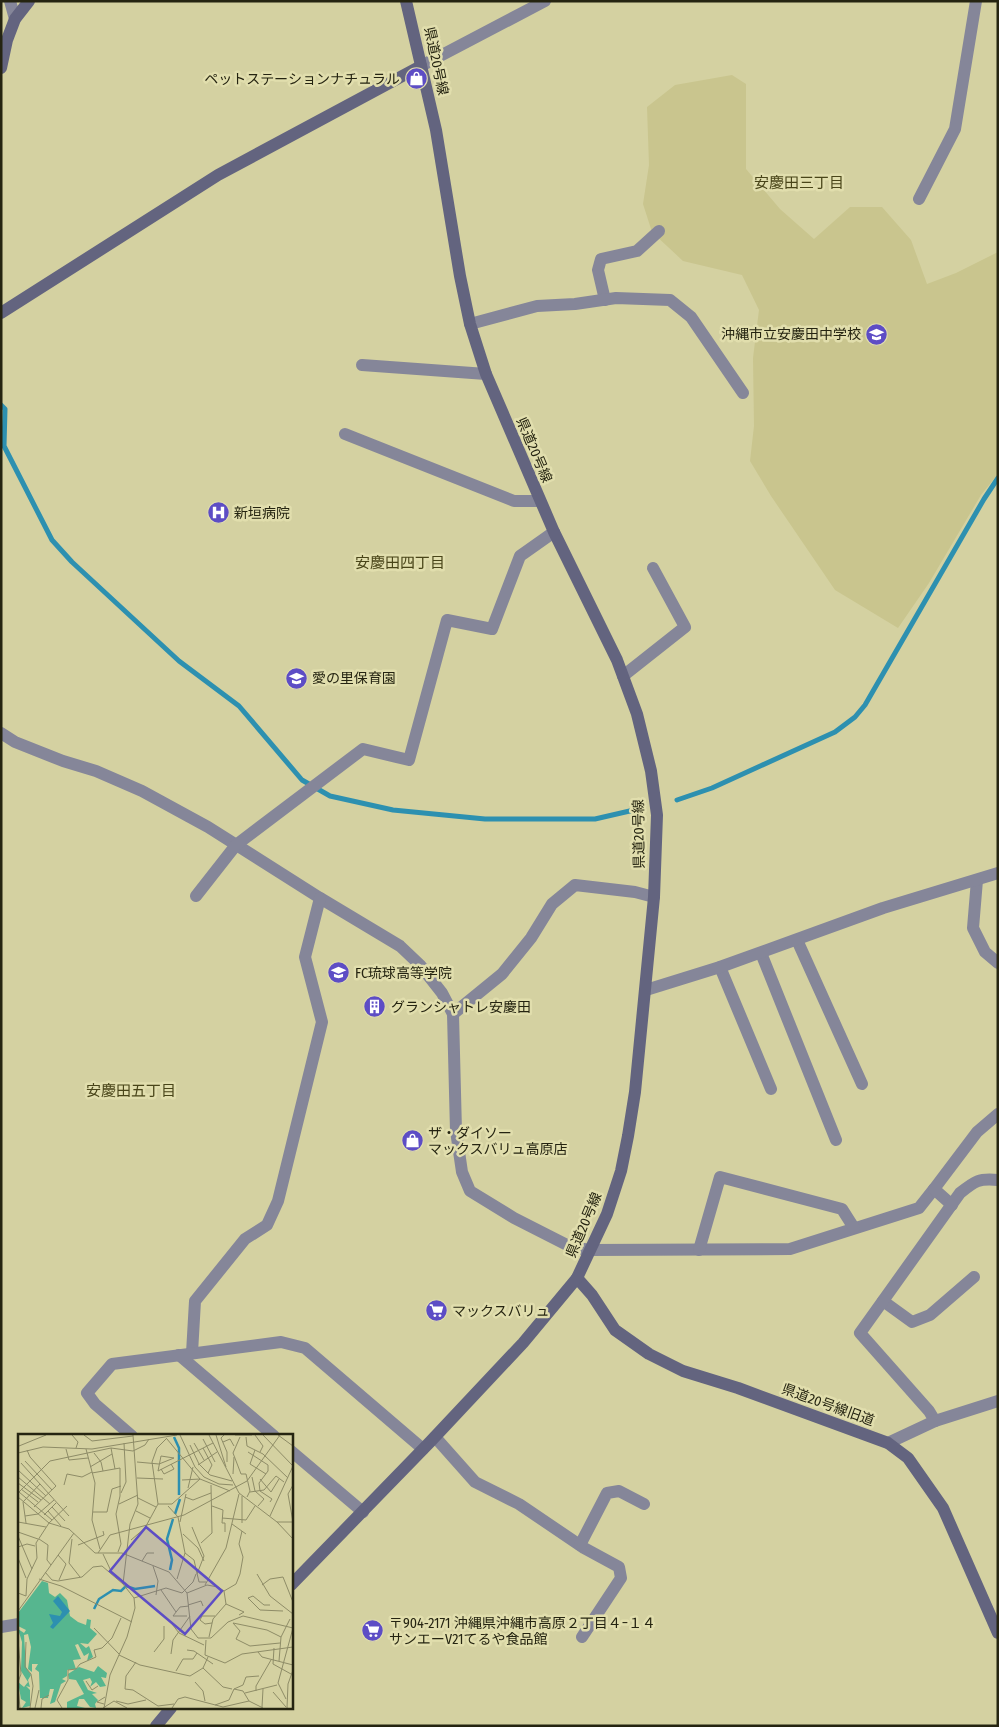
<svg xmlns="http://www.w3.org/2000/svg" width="999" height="1727" font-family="'Fira Sans Condensed','Noto Sans JP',sans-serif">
<rect width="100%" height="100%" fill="#d4d1a1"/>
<polygon fill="#c9c58e" points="732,75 746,84 746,169 780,209 814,239 850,207 882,207 911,240 927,284 956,273 998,252 998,474 981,495 929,583 898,628 835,590 771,496 750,461 754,426 753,358 759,310 742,275 683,261 652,232 643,204 649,165 647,107 675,85"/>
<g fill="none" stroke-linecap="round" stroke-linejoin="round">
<g stroke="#2d90b0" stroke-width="5">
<polyline points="1,405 5,409 4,446 52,540 72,562 179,661 239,706 302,780 330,796 393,810 485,819 595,819 634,810"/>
<polyline points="677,800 712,788 835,732 855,717 865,705 984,499 998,478"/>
</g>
<g stroke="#858699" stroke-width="12">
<polyline points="10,1 15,19"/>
<polyline points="421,66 545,1"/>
<polyline points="919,199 955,129 976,1"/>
<polyline points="605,300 598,270 601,259 637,251 659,231"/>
<polyline points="470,324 537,306 575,304 616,298 670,300 691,317 743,393"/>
<polyline points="362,365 486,374"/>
<polyline points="345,434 514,501 540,501"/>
<polyline points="623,676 685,627 653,568"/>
<polyline points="1,733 15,742 63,761 96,771 142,791 208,827 320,898 400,946 420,965 442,993 453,1014 456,1131 462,1172 470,1191 514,1218 571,1247 590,1250 790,1249 919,1208 934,1189"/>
<polyline points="977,880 973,928 985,952 998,963"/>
<polyline points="196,896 236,845 363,749 409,760 447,620 492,629 520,556 554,532"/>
<polyline points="797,940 862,1084"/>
<polyline points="761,953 836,1140"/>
<polyline points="720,967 771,1089"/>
<polyline points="646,990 720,967 883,908 998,873"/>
<polyline points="453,1014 502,974 531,938 552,904 575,885 635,892 654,897"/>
<polyline points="952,1205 934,1189 977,1132 998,1114"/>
<polyline points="699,1250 720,1177 842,1209 854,1228"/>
<polyline points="883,1301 912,1322 930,1315 974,1277"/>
<polyline points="192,1353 195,1301 245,1239 267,1225 278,1201 322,1022 305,957 320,898"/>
<polyline points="179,1355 274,1436"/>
<path d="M 935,1421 L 929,1411 L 860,1333 L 960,1193 C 975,1181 979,1178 998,1180"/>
<polyline points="132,1436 95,1404 87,1393 112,1364 281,1342 305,1348 423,1449"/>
<polyline points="435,1437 475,1482 519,1504 584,1548 619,1567 621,1578 582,1637"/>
<polyline points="888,1443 935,1421 998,1401"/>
<polyline points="291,1451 363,1512"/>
<polyline points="580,1545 607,1493 619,1491 644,1504"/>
<polyline points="1,1627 19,1624"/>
</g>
<g stroke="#63647f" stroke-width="12">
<polyline points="1,68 7,40 15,19 29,1"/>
<polyline points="1,313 218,175 421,66"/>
<polyline points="577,1278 592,1295 615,1330 649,1354 683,1371 738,1388 888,1443 908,1458 943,1508 998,1633"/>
<polyline points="291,1585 430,1442 523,1343 577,1278 607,1214 621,1171 628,1136 635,1092 654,897 657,815 651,771 637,714 617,660 554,532 486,374 470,324 460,276 436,130 406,1"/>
<polyline points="156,1726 171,1708"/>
</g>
</g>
<defs>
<symbol id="shop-disc" viewBox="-11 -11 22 22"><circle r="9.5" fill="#5d4dc5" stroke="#e1dead"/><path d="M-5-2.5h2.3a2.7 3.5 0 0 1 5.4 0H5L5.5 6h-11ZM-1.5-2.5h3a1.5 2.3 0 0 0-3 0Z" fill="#fff"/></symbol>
<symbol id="school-disc" viewBox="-11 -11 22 22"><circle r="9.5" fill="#5d4dc5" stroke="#e1dead"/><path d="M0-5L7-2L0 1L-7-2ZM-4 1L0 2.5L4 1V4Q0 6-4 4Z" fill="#fff"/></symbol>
<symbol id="hospital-disc" viewBox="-11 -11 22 22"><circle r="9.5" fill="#5d4dc5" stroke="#e1dead"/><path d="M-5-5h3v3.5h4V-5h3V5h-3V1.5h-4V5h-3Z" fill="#fff"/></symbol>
<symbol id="building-disc" viewBox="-11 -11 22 22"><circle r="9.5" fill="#5d4dc5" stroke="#e1dead"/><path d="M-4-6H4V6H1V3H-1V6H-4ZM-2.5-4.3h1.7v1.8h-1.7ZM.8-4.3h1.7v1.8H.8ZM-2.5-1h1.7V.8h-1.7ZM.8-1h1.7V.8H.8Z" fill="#fff"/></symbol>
<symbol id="supermarket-disc" viewBox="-11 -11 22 22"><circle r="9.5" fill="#5d4dc5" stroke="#e1dead"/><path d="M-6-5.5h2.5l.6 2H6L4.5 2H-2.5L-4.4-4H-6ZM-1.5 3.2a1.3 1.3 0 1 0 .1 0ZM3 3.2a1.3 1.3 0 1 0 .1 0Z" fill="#fff"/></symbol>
</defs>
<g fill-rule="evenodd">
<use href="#shop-disc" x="404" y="66" width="25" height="25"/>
<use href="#school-disc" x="864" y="322" width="25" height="25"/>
<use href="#hospital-disc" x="206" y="500" width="25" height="25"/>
<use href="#school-disc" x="284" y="666" width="25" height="25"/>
<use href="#school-disc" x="326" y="960" width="25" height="25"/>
<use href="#building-disc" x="362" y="994" width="25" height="25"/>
<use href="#shop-disc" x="400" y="1128" width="25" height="25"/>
<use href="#supermarket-disc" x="424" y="1298" width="25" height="25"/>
<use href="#supermarket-disc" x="360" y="1618" width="25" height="25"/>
</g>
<g text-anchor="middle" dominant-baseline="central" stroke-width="5" stroke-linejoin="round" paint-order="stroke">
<g font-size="14" fill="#252411" stroke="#e1dead">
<text transform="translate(436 61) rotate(78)">県道20号線</text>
<text transform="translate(534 450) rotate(67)">県道20号線</text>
<text transform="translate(639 834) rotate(-91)">県道20号線</text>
<text transform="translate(584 1225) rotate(-67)">県道20号線</text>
<text transform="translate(828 1405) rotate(20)">県道20号線旧道</text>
</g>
<g font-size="14" fill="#252411" stroke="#e1dead" text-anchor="start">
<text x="400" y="79" text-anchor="end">ペットステーションナチュラル</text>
<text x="861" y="334" text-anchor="end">沖縄市立安慶田中学校</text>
<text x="234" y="513">新垣病院</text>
<text x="312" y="678">愛の里保育園</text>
<text x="355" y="973">FC琉球高等学院</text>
<text x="391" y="1007">グランシャトレ安慶田</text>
<text x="428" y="1133">ザ・ダイソー<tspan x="428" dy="16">マックスバリュ高原店</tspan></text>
<text x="452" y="1311">マックスバリュ</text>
<text x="389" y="1623">〒904-2171 沖縄県沖縄市高原２丁目４−１４<tspan x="389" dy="16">サンエーV21てるや食品館</tspan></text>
</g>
<g font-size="15" fill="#494519" stroke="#e1dead">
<text x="799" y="183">安慶田三丁目</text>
<text x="400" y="563">安慶田四丁目</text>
<text x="131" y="1091">安慶田五丁目</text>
</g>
</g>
<g transform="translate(18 1434)">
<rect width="275" height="275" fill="#d4d1a1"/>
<path d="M 24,147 L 30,149 L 31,159 L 37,163 L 42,159 L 49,166 L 52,182 L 60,188 L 68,191 L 69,185 L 73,186 L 72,194 L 79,200 L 70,210 L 62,209 L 68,214 L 71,212 L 75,223 L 69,227 L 71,219 L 66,222 L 60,210 L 57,211 L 63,225 L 55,226 L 58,235 L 49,236 L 49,242 L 44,245 L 48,247 L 43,250 L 37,268 L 32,270 L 36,255 L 32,255 L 30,264 L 22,264 L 21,238 L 17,235 L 20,230 L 14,230 L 14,238 L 10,235 L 13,213 L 10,200 L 6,201 L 8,233 L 13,241 L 10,246 L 12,253 L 8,252 L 12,256 L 12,272 L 4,274 L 8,268 L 3,265 L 0,248 L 6,253 L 10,248 L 3,237 L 4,208 L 0,195 L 6,199 L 8,196 L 0,192 L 0,179 ZM 80,232 L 89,239 L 88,244 L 83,243 L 88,252 L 82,253 L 78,248 L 72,253 L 74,248 L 72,244 L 65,246 L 70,256 L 79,259 L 74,260 L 80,266 L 77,270 L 78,274 L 72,273 L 66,265 L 61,265 L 59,272 L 67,274 L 49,274 L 49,268 L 66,260 L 58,246 L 51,245 L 50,240 L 61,233 L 76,238 Z" fill="#56b68f"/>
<path d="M 40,162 L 52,177 L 35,195 L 32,193 L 35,189 L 31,180 L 42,182 L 44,178 L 35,167 Z" fill="#2d90b0"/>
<path fill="none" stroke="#2d90b0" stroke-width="2.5" d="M 156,3 L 161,14 L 161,61M 157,80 L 162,65M 152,136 L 154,126 L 149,105 L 155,85M 76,175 L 81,165 L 95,156 L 103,157 L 108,152 L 117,155 L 137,152"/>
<path fill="none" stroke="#8e8c67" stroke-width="1" d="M 54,1 L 60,8 L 58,14M 66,1 L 74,7 L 115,2M 162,1 L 177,33 L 186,43 L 201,50 L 215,51M 191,1 L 221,59 L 259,88 L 275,105M 198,1 L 208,33M 206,1 L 203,4 L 209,18 L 209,28M 217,1 L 234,1M 237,1 L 245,12 L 242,18M 245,1 L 275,32 L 252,82M 260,1 L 275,12M 222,3 L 215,19 L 223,40 L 228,40 L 232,57 L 229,63M 228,3 L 229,12 L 245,20 L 270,44M 149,5 L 182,45M 185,5 L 197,28M 205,8 L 212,5 L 216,12M 176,9 L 186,26M 172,11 L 181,30 L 192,41 L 214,47M 1,12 L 28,1M 93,14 L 97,35M 185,14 L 194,31 L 190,39M 48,15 L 51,26 L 70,24M 68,15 L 77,49 L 74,86 L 82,115M 9,16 L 12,23 L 38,52 L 16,73M 237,16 L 232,30 L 248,40M 230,18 L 250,31 L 250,37 L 241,49 L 242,57 L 254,65 L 252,68M 0,19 L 25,13 L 74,15 L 159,1M 76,19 L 83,28 L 85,37M 156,24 L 143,22 L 140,37 L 195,9M 7,27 L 34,56M 119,28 L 141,30 L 156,24M 3,29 L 51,82M 180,31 L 199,18M 72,33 L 94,20M 143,35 L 146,40 L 156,35 L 153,30M 0,36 L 28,62M 74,39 L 102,34M 215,40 L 216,23M 0,43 L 32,70M 234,43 L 237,57 L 246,65 L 240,72M 119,44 L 145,45M 242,45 L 253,58 L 261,45M 164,46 L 182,45 L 212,57M 0,49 L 23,66M 46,51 L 49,40 L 64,43 L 74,38M 275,51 L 270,60 L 275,88M 170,54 L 175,33M 3,55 L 20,68M 1,58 L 34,86M 232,58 L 246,56 L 258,42 L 266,48M 0,59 L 32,27 L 93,14 L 115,17 L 127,11 L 131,5M 103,59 L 108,48 L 106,9M 224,62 L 224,89M 0,63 L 31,89 L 51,95 L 77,119 L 104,119 L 151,138 L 169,159 L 173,195 L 180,204 L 193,204 L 210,188 L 225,182 L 275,194M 167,63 L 175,66 L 193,59M 120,64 L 138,73M 101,70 L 120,61M 140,70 L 154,70 L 182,45M 150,72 L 160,83 L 167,119 L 159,145M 194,72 L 205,76 L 204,89 L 207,89 L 207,98M 34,73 L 47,87M 30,77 L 43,92M 118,77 L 132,84M 75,78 L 89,78 L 94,55 L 103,52M 26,81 L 38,69M 7,82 L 20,80 L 36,66M 204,84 L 228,86 L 237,72M 0,88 L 28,93M 162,88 L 168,60M 259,88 L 275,88M 8,89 L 5,68 L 22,50M 214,90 L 228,100M 174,93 L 186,122 L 179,140M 0,98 L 20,105M 165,100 L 180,114 L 186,127M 0,102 L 14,135M 21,105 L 30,111 L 29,126 L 33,131M 54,105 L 51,129 L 62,143M 113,106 L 127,94 L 140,70 L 134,28 L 139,14 L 149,4M 183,109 L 194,99 L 193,51M 60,111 L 86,101 L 85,97M 0,113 L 9,110 L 17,112M 100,118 L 103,110 L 98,80 L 102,62 L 102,34M 80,119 L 92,101 L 166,81 L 229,47 L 262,1M 167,119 L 176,126 L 181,148 L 188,148M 85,120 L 93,137M 40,121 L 48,130 L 41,146M 0,124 L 8,144M 124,127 L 129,119 L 136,119M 135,132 L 140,147 L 138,161M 27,138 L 34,146 L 40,147 L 64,143 L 75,133 L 84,132 L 105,150M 239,140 L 252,162 L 275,180M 21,145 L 43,152 L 114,188M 187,151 L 208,114 L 221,60M 244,151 L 252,145 L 265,143 L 275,168M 143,156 L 158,178M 206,157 L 218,150 L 222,140 L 225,123 L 221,110 L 224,97M 0,159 L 8,162 L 9,145 L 19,124 L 18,109 L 31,89 L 49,72M 169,159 L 189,151 L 200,153 L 206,157 L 208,170 L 226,178 L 221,181M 116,164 L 148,154 L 164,159 L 175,148 L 178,140M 170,171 L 183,167 L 185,172M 252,171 L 246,171 L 235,162 L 230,164 L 242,176 L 265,177M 0,177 L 56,99M 169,182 L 155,182 L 162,173 L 171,172M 194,189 L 187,190 L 182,186 L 184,182 L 197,182M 154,190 L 161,199 L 186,211M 76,194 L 101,220M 191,203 L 195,185 L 208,170M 0,206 L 3,240 L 0,248M 188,206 L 187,221 L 207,229 L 224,220 L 275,213M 8,208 L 7,233 L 13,240 L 15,252 L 12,274M 262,209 L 232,212 L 218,205 L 222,197 L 215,189 L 249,196 L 263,203M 256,214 L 255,230 L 273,240M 169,216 L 176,217 L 195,230M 136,218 L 146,205 L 146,192M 240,218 L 244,223 L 275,231M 153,220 L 155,206 L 172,182M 101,221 L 122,231 L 172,242 L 185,234 L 190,223M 261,227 L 263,203 L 272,185M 118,228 L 108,242 L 107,255 L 115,256 L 140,272 L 156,270M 185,234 L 205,253 L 214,255M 158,237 L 165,225 L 175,225 L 179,219M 68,247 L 74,256 L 80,252M 177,248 L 185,257 L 187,267M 0,253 L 2,274M 216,255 L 225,251 L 228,243 L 241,242M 238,257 L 238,252 L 253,226M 255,258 L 268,273M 227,259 L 259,251M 268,265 L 260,249 L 275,194M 98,267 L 110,270 L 128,266M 86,270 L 79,268 L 87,263M 197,271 L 211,266 L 216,255 L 225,257 L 231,267M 244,273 L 245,255M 17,274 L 21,256M 23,274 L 24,265 L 31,261M 44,274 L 39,266 L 50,246 L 50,236 L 58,235 L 62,230 L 78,223 L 76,216 L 84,214 L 94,204 L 103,184M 85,274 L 96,267 L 109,274M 86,274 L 92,241 L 109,203 L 117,174 L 116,164 L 105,150 L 112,90 L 120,70 L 115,1M 154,274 L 160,265 L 167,263 L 205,273 L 231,267 L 245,274M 269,274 L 270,250 L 275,236"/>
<path fill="#5d4dc5" fill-opacity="0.15" stroke="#5d4dc5" stroke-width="2.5" d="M 128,93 L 204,157 L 167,200 L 92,137 Z"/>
<rect width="275" height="275" fill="none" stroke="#252411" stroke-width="2.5"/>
</g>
<rect width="999" height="1727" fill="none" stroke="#252411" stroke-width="5"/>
</svg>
